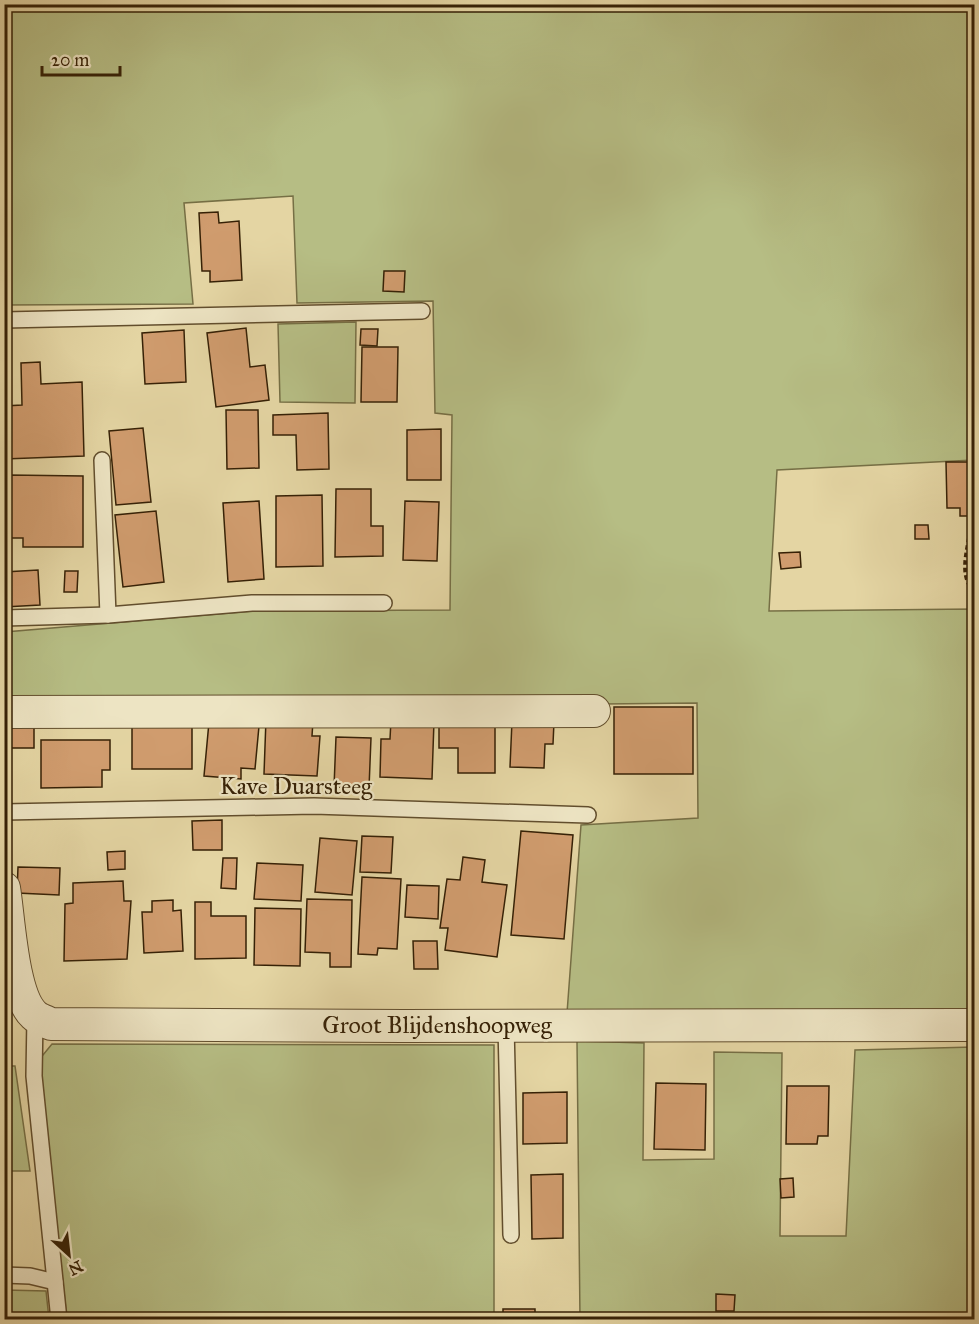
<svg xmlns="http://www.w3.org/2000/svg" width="979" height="1324" font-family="'IM FELL Great Primer',serif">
<rect width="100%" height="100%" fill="#e4d5a3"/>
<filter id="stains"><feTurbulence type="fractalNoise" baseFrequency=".00333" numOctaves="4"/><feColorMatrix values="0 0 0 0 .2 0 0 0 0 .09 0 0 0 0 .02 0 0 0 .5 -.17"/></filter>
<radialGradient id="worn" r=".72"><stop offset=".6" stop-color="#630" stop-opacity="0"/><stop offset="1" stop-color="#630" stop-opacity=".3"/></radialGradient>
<g fill="#b6bd84" stroke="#766f45" stroke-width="1.5">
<polygon points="4,5 974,5 974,460 777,470 769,611 974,609 974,1009 567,1013 581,825 698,818 697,703 5,710 5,632 253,611 450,610 452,415 435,413 433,301 297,303 293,196 184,203 193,304 5,305"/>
<polygon points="356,322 355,403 280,402 278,324"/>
<polygon points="577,1041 644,1043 643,1160 714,1159 714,1052 782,1053 780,1236 846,1236 855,1050 974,1047 974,1319 580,1319"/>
<polygon points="52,1044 494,1045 494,1319 67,1319 38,1061"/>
<polygon points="4,1066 15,1066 30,1171 5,1171"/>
<polygon points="5,1290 46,1291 49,1319 5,1319"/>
</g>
<g fill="#d09c6e" stroke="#362106" stroke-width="1.5">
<polygon points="218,212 219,223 239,221 242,280 210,282 210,271 202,271 199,213"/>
<polygon points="384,271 405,271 404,292 383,291"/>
<polygon points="246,328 250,367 265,365 269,400 216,407 207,333"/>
<polygon points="361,329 378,329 377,346 360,345"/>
<polygon points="184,330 186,382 145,384 142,333"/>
<polygon points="362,347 398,347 397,402 361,402"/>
<polygon points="40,362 41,384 82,382 84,456 4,459 4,406 22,405 21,363"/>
<polygon points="226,410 258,410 259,468 227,469"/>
<polygon points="328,413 329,469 297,470 296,435 273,435 273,415"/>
<polygon points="143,428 151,502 116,505 109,431"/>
<polygon points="441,429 441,480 407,480 407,430"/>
<polygon points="946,462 974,462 974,516 960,516 960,508 947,508"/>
<polygon points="9,475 83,476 83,547 23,547 23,538 8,538"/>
<polygon points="336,489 371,489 371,526 383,526 383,556 335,557"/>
<polygon points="322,495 323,566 276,567 276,496"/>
<polygon points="259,501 264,579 228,582 223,503"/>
<polygon points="405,501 439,502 437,561 403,560"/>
<polygon points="156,511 164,582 123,587 115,515"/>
<polygon points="915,525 928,525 929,539 915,539"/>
<polygon points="800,552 801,567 781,569 779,553"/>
<polygon points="38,570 40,605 4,607 4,572"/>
<polygon points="65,571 78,571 77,592 64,592"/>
<rect x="614" y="707" width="79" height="67"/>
<polygon points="439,715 495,723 495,773 458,773 458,748 439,748"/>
<rect x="4" y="716" width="30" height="32"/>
<polygon points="266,719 313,721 312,736 320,736 317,776 264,774"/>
<polygon points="391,720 434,721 432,779 380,777 381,739 390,739"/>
<polygon points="512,721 554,722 553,744 545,744 544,768 510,767"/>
<polygon points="192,722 192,769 132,769 132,723"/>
<polygon points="209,722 259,726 255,769 241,768 241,779 204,776"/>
<polygon points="336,737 371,738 369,788 334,787"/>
<polygon points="41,740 110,740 110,770 102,770 102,787 41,788"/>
<polygon points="222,820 222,850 193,850 192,821"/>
<polygon points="521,831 573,835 564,939 511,935"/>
<polygon points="362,836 393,837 391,873 360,872"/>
<polygon points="320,838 357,841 352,895 315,892"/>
<polygon points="125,851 125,869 108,870 107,852"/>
<polygon points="463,857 485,860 482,882 507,885 497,957 445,950 448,928 440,928 447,879 460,880"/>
<polygon points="223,858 237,858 236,889 221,888"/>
<polygon points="257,863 303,865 301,901 254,899"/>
<polygon points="18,867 60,868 59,895 17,893"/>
<polygon points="362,877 401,879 397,949 378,948 377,955 358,954"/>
<polygon points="123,881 124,901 131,901 127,959 64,961 65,904 73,903 73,883"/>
<polygon points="407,885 439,886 438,919 405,917"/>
<polygon points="307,899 352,900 351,967 330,967 330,953 305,952"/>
<polygon points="173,900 173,911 181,910 183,951 144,953 142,912 152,912 152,901"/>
<polygon points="195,902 211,902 211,916 246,916 246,958 195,959"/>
<polygon points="255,908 301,909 300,966 254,965"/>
<polygon points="413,941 437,941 438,969 414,969"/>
<polygon points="656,1083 706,1084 705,1150 654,1149"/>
<polygon points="787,1086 829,1086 828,1136 818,1136 817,1144 786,1144"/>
<polygon points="567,1092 567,1143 523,1144 523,1093"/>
<polygon points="563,1174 563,1238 532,1239 531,1175"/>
<polygon points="793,1178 794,1197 781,1198 780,1179"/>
<polygon points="716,1294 735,1295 734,1311 716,1311"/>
<rect x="503" y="1309" width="32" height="11"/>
</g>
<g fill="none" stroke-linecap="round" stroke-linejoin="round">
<defs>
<g id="lane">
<polyline points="4,320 422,311"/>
<polyline points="102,460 108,615"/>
<polyline points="4,618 108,615 252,603 384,603"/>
<polyline points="4,812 314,806 588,815"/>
<polyline points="35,1017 34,1076 59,1320"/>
<polyline points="506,1026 511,1235"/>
<polyline points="4,1275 30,1276 55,1282"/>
</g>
<g id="street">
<polyline points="4,712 594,711"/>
<path d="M 4,888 C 9,918 12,995 34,1015 C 38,1019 45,1021 51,1024 L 404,1026 L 974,1025"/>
</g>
</defs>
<use href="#lane" stroke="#624e2d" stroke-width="18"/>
<use href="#street" stroke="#624e2d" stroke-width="34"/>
<path stroke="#362106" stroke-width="4" stroke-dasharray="4.5 3" stroke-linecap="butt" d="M 969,538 C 966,556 960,577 974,591"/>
<use href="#lane" stroke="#ede4c3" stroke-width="15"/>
<use href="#street" stroke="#ede4c3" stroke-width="32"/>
</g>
<g text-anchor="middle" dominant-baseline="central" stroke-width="4.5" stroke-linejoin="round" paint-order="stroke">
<g font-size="24" fill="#362106" stroke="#ede4c3">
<text x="296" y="786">Kave Duarsteeg</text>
<text x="437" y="1025">Groot Blijdenshoopweg</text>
</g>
</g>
<rect width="979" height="1324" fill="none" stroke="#e4d5a3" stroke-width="24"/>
<rect x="6" y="6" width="967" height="1312" fill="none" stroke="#362106" stroke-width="3"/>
<rect x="12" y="12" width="955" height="1300" fill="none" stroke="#362106" stroke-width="1.5"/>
<g transform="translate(69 1255) rotate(153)" stroke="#ede4c3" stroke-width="4.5" paint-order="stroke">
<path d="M0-4.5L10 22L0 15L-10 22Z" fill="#362106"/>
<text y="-9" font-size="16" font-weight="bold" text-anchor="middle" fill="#362106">N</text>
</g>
<path d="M42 66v9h78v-9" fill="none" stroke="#362106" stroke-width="3"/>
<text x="51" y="66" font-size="18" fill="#362106" stroke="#ede4c3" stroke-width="4.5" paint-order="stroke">20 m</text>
<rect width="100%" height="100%" filter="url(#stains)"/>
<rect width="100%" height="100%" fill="url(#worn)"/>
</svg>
